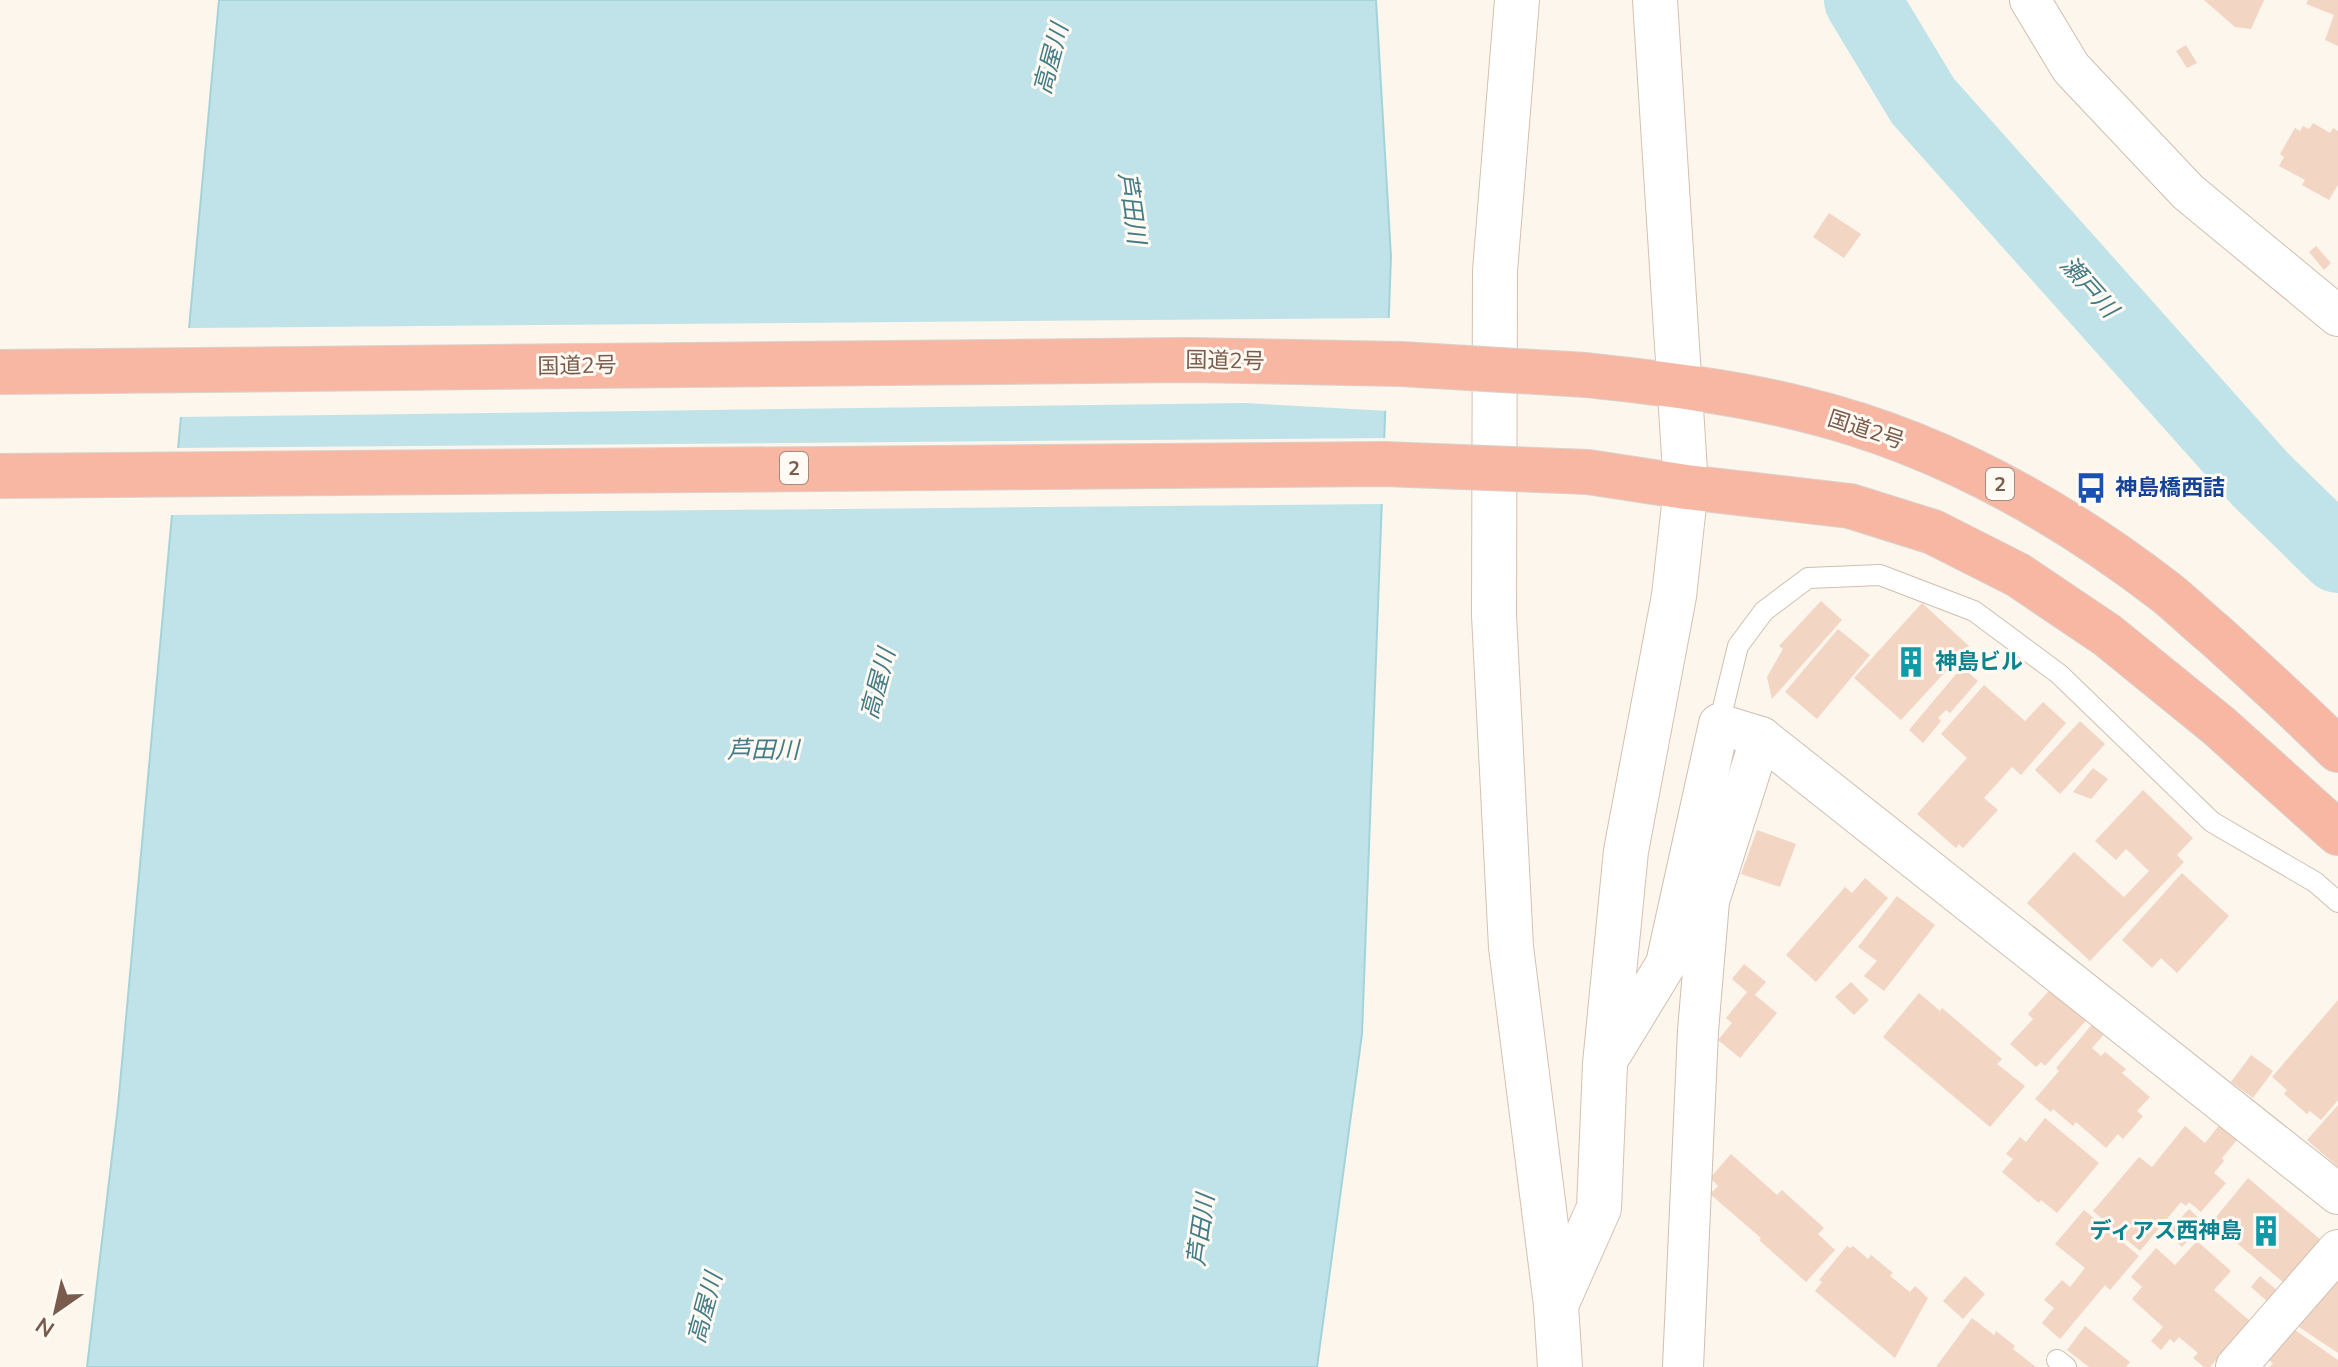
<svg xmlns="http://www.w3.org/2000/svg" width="2338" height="1367" font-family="'Nunito Sans','Noto Sans JP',sans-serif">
<rect width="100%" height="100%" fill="#fdf6ec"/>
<polygon fill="#bfe3e8" stroke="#a5d3da" stroke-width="2" points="219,0 1376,0 1391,257 1362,1034 1317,1367 87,1367 118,1106"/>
<g fill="#fdf6ec">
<polygon points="1392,318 1389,411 1245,403 177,417 186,328"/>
<polygon points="1388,438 1385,504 168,515 174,448"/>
</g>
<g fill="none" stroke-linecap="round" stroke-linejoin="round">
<polyline stroke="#bfe3e8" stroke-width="76" points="1862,0 1923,101 2260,479 2338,555"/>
</g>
<g fill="#f3d5c3">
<polygon points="2204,0 2264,0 2251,29 2235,27"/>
<polygon points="2308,0 2338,0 2338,46 2325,40 2334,15 2306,4"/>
<polygon points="2186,45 2197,63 2187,68 2176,51"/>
<polygon points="2313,123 2330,133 2333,128 2338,131 2338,185 2329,200 2302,185 2305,180 2279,166 2284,157 2280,154 2295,128 2300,131 2303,126 2309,129"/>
<polygon points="1829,213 1861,234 1844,258 1813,237"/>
<polygon points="2316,246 2331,263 2324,270 2309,252"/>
<polygon points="1821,601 1842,620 1772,699 1767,677 1783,649 1779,646"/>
<polygon points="1922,603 1969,646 1901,720 1854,678"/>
<polygon points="1838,629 1870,655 1817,719 1785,692"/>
<polygon points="1962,667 1978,681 1950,713 1946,710 1938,718 1941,721 1923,743 1909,730"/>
<polygon points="1984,685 2025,721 2043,702 2066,723 2021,775 2012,767 1984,798 1998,810 1963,848 1959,844 1956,848 1917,814 1967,758 1941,734"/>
<polygon points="2080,721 2105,744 2060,794 2035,770"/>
<polygon points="2093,768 2108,779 2091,799 2073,792"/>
<polygon points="2143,790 2193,838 2177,855 2184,862 2090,961 2027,903 2074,852 2124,897 2149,871 2126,849 2116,860 2095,841"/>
<polygon points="1757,830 1796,844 1780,887 1741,874"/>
<polygon points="2182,873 2229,916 2177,973 2161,958 2152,968 2122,940"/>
<polygon points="1865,878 1888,898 1816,982 1786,955 1845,887 1852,893"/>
<polygon points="1897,896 1935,925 1884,991 1864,976 1877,961 1858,947"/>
<polygon points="1744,964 1766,982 1755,995 1777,1013 1740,1058 1718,1040 1732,1023 1726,1018 1747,992 1732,979"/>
<polygon points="1851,982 1869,1000 1854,1015 1835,997"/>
<polygon points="2057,982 2092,1014 2045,1066 2041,1062 2036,1067 2010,1044 2033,1019 2028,1014"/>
<polygon points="1919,993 1940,1011 1942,1008 2002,1059 1997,1064 2025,1086 1990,1127 1883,1037"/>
<polygon points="2338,1000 2338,1100 2321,1120 2310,1111 2307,1114 2284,1094 2287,1090 2272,1077"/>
<polygon points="2094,1022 2106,1032 2092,1048 2101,1056 2105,1052 2126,1069 2122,1073 2150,1097 2137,1111 2143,1116 2123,1139 2118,1134 2106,1148 2076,1122 2073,1126 2053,1109 2051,1112 2035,1099 2059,1071 2056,1068"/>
<polygon points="2251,1055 2273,1071 2253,1098 2231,1082"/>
<polygon points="2338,1105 2338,1167 2307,1140"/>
<polygon points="2045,1118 2099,1163 2057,1213 2041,1200 2039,1203 2002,1172 2013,1159 2006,1154 2020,1137 2026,1142"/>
<polygon points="2224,1119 2241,1135 2222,1158 2224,1161 2214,1173 2226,1183 2201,1212 2189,1202 2186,1206 2181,1202 2140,1251 2093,1211 2139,1157 2152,1167 2185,1126 2205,1143"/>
<polygon points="1731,1154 1777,1195 1782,1190 1824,1228 1818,1234 1835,1250 1806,1282 1759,1240 1761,1238 1710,1194 1718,1186 1710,1178"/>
<polygon points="2248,1178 2321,1240 2284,1283 2212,1222"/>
<polygon points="2189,1209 2204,1223 2182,1247 2167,1233"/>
<polygon points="2084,1210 2139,1256 2110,1290 2105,1285 2060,1339 2042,1323 2054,1308 2044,1300 2062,1280 2070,1287 2085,1268 2055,1244"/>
<polygon points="2197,1241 2231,1271 2214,1290 2250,1321 2210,1367 2204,1367 2193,1358 2198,1353 2179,1337 2174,1343 2170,1339 2161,1350 2151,1341 2163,1327 2132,1299 2142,1287 2131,1277 2156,1248 2175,1265"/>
<polygon points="1847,1246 1850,1248 1853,1246 1868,1259 1871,1255 1893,1273 1890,1276 1910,1292 1915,1286 1928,1298 1895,1358 1815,1291 1822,1282 1819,1280"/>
<polygon points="2335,1272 2338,1274 2338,1353 2299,1327"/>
<polygon points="1965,1276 1985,1294 1963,1319 1943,1301"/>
<polygon points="2260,1276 2278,1291 2268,1302 2251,1287"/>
<polygon points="1972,1318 1994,1335 1996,1331 2015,1346 2013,1349 2036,1367 1936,1367"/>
<polygon points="2085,1326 2130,1362 2126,1367 2089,1367 2067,1350"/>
<polygon points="2292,1328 2338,1360 2338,1367 2270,1367 2273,1363 2260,1354"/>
</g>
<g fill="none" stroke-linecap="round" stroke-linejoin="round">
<defs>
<g id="lane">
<polyline points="1719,724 1738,646 1764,611 1808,578 1880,575 1974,611 2059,674 2212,822 2315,882 2338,902"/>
<polyline points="2057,1360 2066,1367"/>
</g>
<g id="street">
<polyline points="2030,0 2071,68 2188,192 2338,316"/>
<polyline points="1605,1064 1666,964 1719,724 1761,737"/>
<polyline points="1683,1367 1698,1031 1709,901 1761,737 2338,1194"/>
<polyline points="2236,1367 2338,1250"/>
</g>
<g id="secondary">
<polyline points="1517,0 1495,271 1494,615 1511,947 1556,1305 1560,1367"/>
<polyline points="1556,1305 1599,1208 1605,1064 1626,851 1674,596 1686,487 1655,0"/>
</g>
<g id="highway">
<path d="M 1586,375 C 1658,383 1731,391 1802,409 C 1935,441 2056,508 2163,590 C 2181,604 2197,620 2214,634 C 2256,672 2298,710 2338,750"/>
<polyline points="1588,472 1686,487 1850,506 1933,532 2018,575 2107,635 2219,726 2338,833"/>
</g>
</defs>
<use href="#lane" stroke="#d1beb0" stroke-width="22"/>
<use href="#street" stroke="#d1beb0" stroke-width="42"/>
<use href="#secondary" stroke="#d6c0b0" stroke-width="46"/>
<use href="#highway" stroke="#dad1cd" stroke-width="46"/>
<use href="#lane" stroke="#fff" stroke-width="20"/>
<use href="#street" stroke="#fff" stroke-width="40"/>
<use href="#secondary" stroke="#fff" stroke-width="44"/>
<use href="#highway" stroke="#f7b7a3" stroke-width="44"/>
<defs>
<g id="highway-bridge">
<polyline points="0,372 1188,360 1401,364 1586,375"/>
<polyline points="0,476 1384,464 1588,472"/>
</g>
</defs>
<use href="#highway-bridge" stroke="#dad1cd" stroke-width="46" stroke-linecap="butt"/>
<use href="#highway-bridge" stroke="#f7b7a3" stroke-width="44"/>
</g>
<defs>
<symbol id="bus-bare" viewBox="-9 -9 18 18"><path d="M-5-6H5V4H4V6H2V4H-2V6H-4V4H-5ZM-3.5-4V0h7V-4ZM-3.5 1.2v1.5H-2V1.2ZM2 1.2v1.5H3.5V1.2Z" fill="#1a4fb4" stroke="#fffaf3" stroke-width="2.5" paint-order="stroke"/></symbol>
<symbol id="building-bare" viewBox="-9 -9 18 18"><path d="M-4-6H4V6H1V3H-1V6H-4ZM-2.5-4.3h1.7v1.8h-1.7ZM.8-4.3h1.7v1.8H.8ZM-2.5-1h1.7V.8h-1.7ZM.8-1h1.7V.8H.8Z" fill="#0f9aa8" stroke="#fffaf3" stroke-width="2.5" paint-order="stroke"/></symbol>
</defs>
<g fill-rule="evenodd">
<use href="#bus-bare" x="2069" y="466" width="44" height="44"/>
<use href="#building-bare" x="1889" y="640" width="44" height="44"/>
<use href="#building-bare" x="2244" y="1209" width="44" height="44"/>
</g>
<g text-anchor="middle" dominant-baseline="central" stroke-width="6" stroke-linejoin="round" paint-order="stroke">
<g fill="#fffaf3" stroke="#a28b7f" stroke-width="2">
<rect x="780" y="452" width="28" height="32" rx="6"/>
<rect x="1986" y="468" width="28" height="32" rx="6"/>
</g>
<g font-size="20" font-weight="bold" fill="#7a5c4d">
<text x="794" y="468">2</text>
<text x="2000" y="484">2</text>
</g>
<g font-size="22" fill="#7a5c4d" stroke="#fffaf3">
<text transform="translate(1225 361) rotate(1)">国道2号</text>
<text transform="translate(577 366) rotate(-1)">国道2号</text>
<text transform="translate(1866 430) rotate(18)">国道2号</text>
</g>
<g font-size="22" font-weight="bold" fill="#164399" stroke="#fffaf3" text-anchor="start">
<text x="2115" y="488">神島橋西詰</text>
</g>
<g font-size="22" font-weight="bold" fill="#0d838f" stroke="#fffaf3" text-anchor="start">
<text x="1935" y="662">神島ビル</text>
<text x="2242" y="1231" text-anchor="end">ディアス西神島</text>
</g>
<g font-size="24" font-style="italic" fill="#437c86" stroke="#fffaf3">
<text transform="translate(1051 59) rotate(-75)">高屋川</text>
<text transform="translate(1132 208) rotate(82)">芦田川</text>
<text transform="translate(2089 287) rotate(48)">瀬戸川</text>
<text transform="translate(878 684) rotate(-75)">高屋川</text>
<text x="763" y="750">芦田川</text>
<text transform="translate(1201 1230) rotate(-82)">芦田川</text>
<text transform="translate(705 1308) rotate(-75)">高屋川</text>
</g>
</g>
<g transform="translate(56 1311) rotate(214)" stroke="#fffaf3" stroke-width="6" paint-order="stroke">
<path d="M0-6L14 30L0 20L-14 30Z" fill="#7a5c4d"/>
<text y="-12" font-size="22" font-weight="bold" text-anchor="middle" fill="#7a5c4d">N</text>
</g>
</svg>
